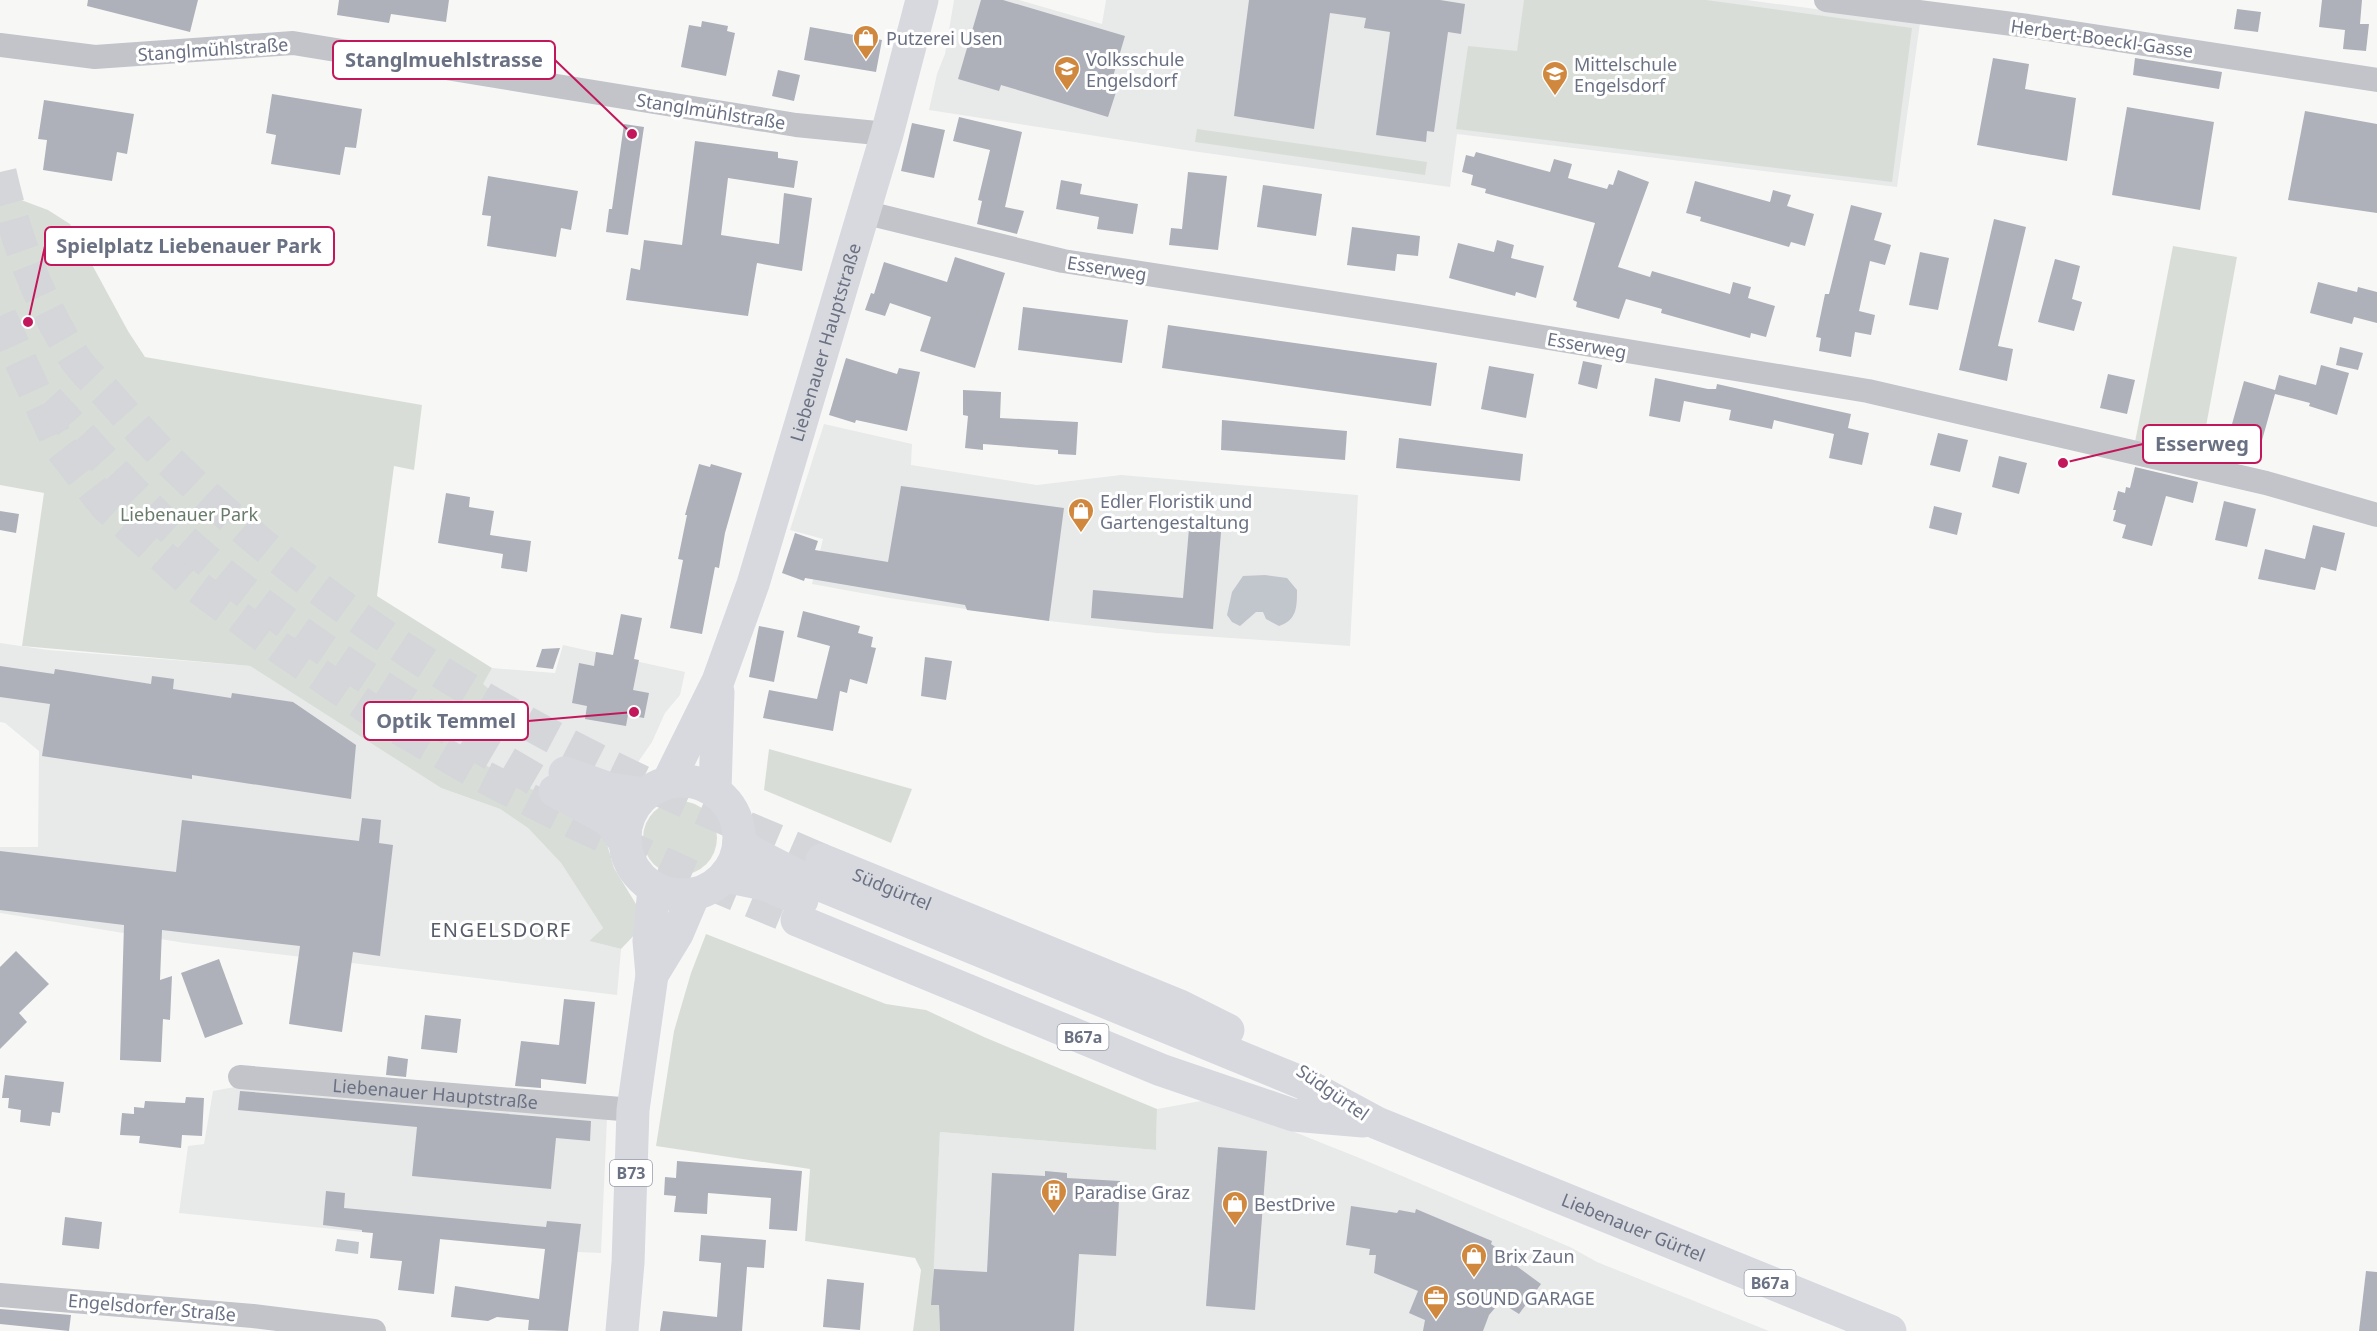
<svg xmlns="http://www.w3.org/2000/svg" width="2377" height="1331" font-family="'Noto Sans',sans-serif">
<rect width="100%" height="100%" fill="#f7f8f6"/>
<g fill="#e8e9e9">
<polygon points="954,0 1019,0 1102,24 1106,0 1747,0 1920,23 1897,187 1457,134 1450,187 1192,151 929,110 937,74 945,54"/>
<polygon points="824,424 912,444 911,465 1037,485 1121,475 1358,495 1350,646 1157,633 1049,621 889,598 812,584 823,539 790,530"/>
<polygon points="0,643 48,650 250,666 441,788 500,809 528,828 561,863 603,928 589,941 621,949 617,995 185,943 0,913 0,847 38,847 39,751 5,723 0,722"/>
<polygon points="563,645 685,672 680,695 665,713 652,742 625,781 604,834 447,745 492,668 555,673"/>
<polygon points="240,1086 607,1118 601,1253 578,1252 362,1232 179,1213 188,1146 204,1144 213,1091"/>
<polygon points="1212,1099 1362,1159 1570,1247 1597,1262 1769,1331 940,1331 931,1305 940,1132 1156,1150 1157,1109"/>
</g>
<g fill="#d8ded7">
<polygon points="1524,0 1706,0 1912,28 1892,182 1456,129 1468,46 1517,51"/>
<polygon points="1197,129 1427,162 1425,175 1195,142"/>
<polygon points="0,192 48,210 70,224 128,331 145,357 422,405 414,470 394,466 377,596 492,668 483,684 490,690 515,731 469,709 447,745 558,803 604,834 614,868 636,904 640,929 621,949 589,941 603,928 561,863 528,828 500,809 441,788 250,666 22,646 44,493 0,485"/>
<polygon points="2173,246 2237,257 2201,454 2135,442"/>
<polygon points="769,749 912,789 891,843 764,790"/>
<circle cx="680" cy="838" r="37"/>
<polygon points="706,934 886,1004 926,1010 984,1037 1157,1109 1156,1150 940,1132 932,1305 939,1305 940,1331 913,1331 921,1270 915,1258 805,1241 810,1169 656,1146 674,1031 691,973"/>
</g>
<g fill="#c1c5cc">
<path d="M 1265,575 L 1287,578 L 1297,590 C 1297,607 1297,620 1279,626 L 1266,619 L 1263,612 L 1256,612 L 1240,626 L 1232,622 L 1227,615 L 1232,592 L 1243,576 Z"/>
<polygon points="337,1239 359,1242 358,1254 335,1251"/>
</g>
<g fill="#aeb1b9">
<polygon points="88,0 198,0 190,32 87,6"/>
<polygon points="339,0 449,0 446,22 391,14 389,23 337,15"/>
<polygon points="981,0 1003,0 1125,36 1109,90 1116,92 1108,117 1001,85 999,91 958,79"/>
<polygon points="1249,0 1440,0 1465,4 1461,34 1448,32 1434,132 1427,131 1426,142 1376,135 1390,32 1364,28 1366,18 1330,13 1314,129 1234,116"/>
<polygon points="2322,0 2362,0 2360,24 2369,24 2366,51 2343,49 2345,30 2319,27"/>
<polygon points="2237,9 2261,12 2258,32 2234,29"/>
<polygon points="702,21 728,26 727,31 735,33 726,76 681,67 689,25 701,27"/>
<polygon points="810,27 882,40 876,72 804,60"/>
<polygon points="1993,58 2029,64 2025,89 2076,98 2067,161 1977,145"/>
<polygon points="2135,58 2222,72 2219,89 2133,75"/>
<polygon points="778,70 800,75 794,101 772,96"/>
<polygon points="272,94 362,109 356,148 345,147 340,175 271,164 276,135 266,133"/>
<polygon points="44,100 134,114 127,154 117,152 112,181 43,170 47,140 38,139"/>
<polygon points="2127,107 2214,122 2200,210 2112,195"/>
<polygon points="2305,111 2377,124 2377,213 2288,200"/>
<polygon points="959,117 1022,132 1005,207 1024,211 1017,234 977,224 982,201 978,200 990,150 953,141"/>
<polygon points="912,123 945,130 934,178 901,171"/>
<polygon points="624,124 644,127 628,235 606,232 609,209 612,209"/>
<polygon points="695,141 778,152 778,158 798,161 794,188 728,178 721,235 779,244 784,193 812,198 802,271 757,263 748,316 626,300 631,268 640,270 644,240 682,245"/>
<polygon points="1476,152 1550,172 1554,159 1572,164 1568,178 1607,189 1609,184 1613,185 1618,170 1649,182 1618,267 1650,277 1652,271 1730,294 1733,282 1751,287 1748,298 1775,306 1766,337 1751,333 1750,338 1661,313 1662,309 1626,299 1619,319 1576,307 1577,302 1573,300 1595,223 1485,193 1486,189 1471,185 1473,175 1462,172 1466,155 1474,157"/>
<polygon points="1188,172 1227,176 1218,250 1169,245 1171,228 1182,229"/>
<polygon points="488,176 578,191 571,230 561,228 556,257 487,246 491,216 482,215"/>
<polygon points="1061,180 1082,184 1080,194 1138,204 1133,234 1097,229 1099,217 1056,209"/>
<polygon points="1695,181 1770,202 1773,190 1791,195 1787,206 1814,214 1805,246 1791,242 1789,247 1700,221 1701,217 1686,213"/>
<polygon points="1263,185 1322,194 1316,236 1257,227"/>
<polygon points="1851,205 1882,213 1874,240 1891,245 1885,265 1870,261 1859,311 1875,315 1871,335 1855,332 1851,357 1819,351 1821,338 1816,337 1825,294 1829,294"/>
<polygon points="1994,219 2026,227 1998,346 2013,349 2007,381 1959,370"/>
<polygon points="1352,227 1420,236 1418,256 1397,254 1395,271 1347,265"/>
<polygon points="1497,240 1514,245 1511,258 1544,266 1536,298 1516,292 1515,296 1449,278 1458,243 1494,252"/>
<polygon points="1920,252 1949,258 1938,310 1909,305"/>
<polygon points="955,257 1005,273 975,368 920,351 931,317 890,303 885,316 865,310 871,293 874,294 884,262 947,282"/>
<polygon points="2055,259 2080,266 2072,299 2082,302 2074,331 2038,322"/>
<polygon points="2318,282 2357,292 2358,287 2377,292 2377,323 2354,317 2352,324 2310,313"/>
<polygon points="1023,307 1128,320 1122,363 1018,350"/>
<polygon points="1168,325 1437,363 1431,406 1162,368"/>
<polygon points="2340,347 2363,353 2358,370 2336,365"/>
<polygon points="846,358 897,374 899,368 920,372 907,431 856,420 855,423 829,415"/>
<polygon points="1583,361 1602,365 1597,389 1578,384"/>
<polygon points="2321,365 2349,373 2337,415 2309,406 2310,403 2275,394 2259,451 2227,442 2244,381 2275,390 2279,375 2316,385"/>
<polygon points="1489,366 1534,374 1526,418 1481,409"/>
<polygon points="2108,374 2135,380 2127,414 2100,408"/>
<polygon points="1655,378 1708,389 1716,389 1717,384 1851,414 1848,428 1869,433 1862,465 1829,458 1834,434 1774,420 1772,429 1729,420 1731,410 1684,401 1680,422 1649,416"/>
<polygon points="963,390 1001,392 1000,418 1078,422 1076,455 1058,454 1058,450 983,444 983,450 965,448 968,416 963,415"/>
<polygon points="1222,420 1347,431 1345,460 1221,450"/>
<polygon points="1938,433 1968,440 1960,472 1930,465"/>
<polygon points="1399,438 1523,454 1520,481 1396,468"/>
<polygon points="1999,456 2027,463 2019,494 1992,487"/>
<polygon points="699,464 710,467 711,464 742,473 725,533 719,568 715,567 702,634 670,628 683,560 678,559 687,515 685,515"/>
<polygon points="2135,467 2198,482 2193,503 2166,496 2152,546 2122,538 2126,525 2113,521 2116,510 2113,510 2118,491 2125,493 2126,487 2130,488"/>
<polygon points="901,486 1064,508 1049,621 967,610 965,605 805,578 804,581 782,573 795,533 818,541 815,550 888,562"/>
<polygon points="446,493 470,497 469,507 494,511 490,535 531,541 527,572 501,568 503,554 438,543"/>
<polygon points="2224,501 2256,509 2247,547 2215,540"/>
<polygon points="1934,506 1962,513 1957,535 1929,528"/>
<polygon points="0,511 19,514 16,533 0,530"/>
<polygon points="1190,517 1222,520 1213,629 1091,618 1093,590 1183,598"/>
<polygon points="2313,525 2345,533 2336,571 2321,567 2315,590 2258,579 2265,549 2305,559"/>
<polygon points="803,611 860,626 858,633 873,637 871,647 876,648 867,684 850,679 847,693 840,691 833,731 763,718 769,690 817,699 830,646 797,637"/>
<polygon points="621,614 642,618 634,659 639,660 633,690 649,693 644,718 628,715 626,726 585,719 587,706 572,703 579,663 594,666 596,652 613,655"/>
<polygon points="759,626 784,631 774,682 749,677"/>
<polygon points="560,648 553,669 536,667 542,649"/>
<polygon points="925,657 952,661 946,700 921,696"/>
<polygon points="0,666 54,674 55,669 151,684 152,676 174,679 173,689 231,698 232,693 293,702 356,745 351,799 192,775 192,779 42,756 50,704 0,697"/>
<polygon points="362,818 381,820 379,843 393,845 380,956 353,952 342,1032 289,1024 300,946 162,930 160,980 172,976 170,1020 163,1019 161,1062 120,1060 124,925 0,910 0,851 176,872 182,820 359,841"/>
<polygon points="16,951 49,984 19,1013 27,1022 0,1049 0,967"/>
<polygon points="219,959 243,1024 205,1038 181,973"/>
<polygon points="564,999 595,1002 586,1084 541,1079 541,1088 515,1086 521,1041 559,1045"/>
<polygon points="425,1015 461,1019 457,1053 421,1049"/>
<polygon points="388,1056 408,1059 406,1077 386,1075"/>
<polygon points="5,1075 64,1082 60,1113 52,1112 50,1126 20,1122 21,1110 8,1108 9,1098 2,1098"/>
<polygon points="240,1091 591,1121 590,1141 556,1138 551,1189 412,1176 417,1127 238,1110"/>
<polygon points="186,1097 204,1098 202,1136 182,1135 181,1148 139,1143 140,1136 120,1135 122,1113 134,1114 134,1107 144,1108 145,1101 185,1103"/>
<polygon points="1218,1147 1267,1151 1255,1310 1206,1306"/>
<polygon points="677,1161 802,1171 797,1231 769,1229 771,1198 708,1193 707,1214 674,1212 676,1196 664,1195 665,1177 676,1178"/>
<polygon points="1045,1171 1067,1173 1067,1178 1120,1181 1116,1256 1079,1254 1074,1331 940,1331 939,1305 931,1305 934,1269 987,1272 992,1173 1045,1176"/>
<polygon points="326,1191 345,1193 344,1208 546,1227 547,1221 581,1224 568,1331 528,1330 529,1320 497,1317 488,1321 451,1317 455,1286 539,1299 545,1249 440,1239 434,1294 398,1290 402,1261 370,1258 373,1233 362,1232 362,1230 323,1225"/>
<polygon points="1351,1206 1397,1213 1399,1210 1415,1213 1416,1209 1492,1241 1491,1244 1504,1253 1503,1256 1541,1284 1519,1314 1500,1302 1489,1315 1483,1331 1423,1331 1425,1320 1409,1313 1418,1291 1374,1273 1376,1255 1369,1255 1370,1249 1346,1245"/>
<polygon points="65,1217 102,1222 99,1249 62,1245"/>
<polygon points="701,1235 766,1240 764,1268 747,1267 742,1331 660,1331 663,1311 717,1317 721,1263 699,1261"/>
<polygon points="2366,1271 2377,1272 2377,1331 2359,1331"/>
<polygon points="827,1279 864,1283 860,1330 823,1327"/>
<polygon points="0,1309 71,1315 69,1331 0,1324"/>
</g>
<g fill="none" stroke-linecap="round" stroke-linejoin="round">
<g stroke="#d4d6d9" stroke-width="33" stroke-dasharray="33 16" stroke-linecap="butt">
<path d="M 0,172 C 15,238 38,300 74,357 C 83,371 97,383 108,395 C 131,421 155,448 181,472 C 310,596 466,697 628,775 C 692,806 758,832 822,860"/>
<polyline points="0,316 60,447 105,505 192,583 280,648 393,725 484,777 577,824 689,875 797,920"/>
<path d="M 48,400 C 81,435 113,472 147,506 C 264,621 407,705 548,787"/>
</g>
<g stroke="#c2c4c9" stroke-width="24">
<polyline points="1826,0 2028,26 2377,80"/>
<polyline points="0,45 95,57 293,43 796,125 887,134"/>
<polyline points="863,212 1063,261 1417,316 1868,391 2266,483 2377,515"/>
<path id="s1" d="M 240,1077 L 633,1110"/>
<polyline points="0,1295 253,1316 374,1331"/>
</g>
<g stroke="#d8d9df" stroke-width="33">
<polyline points="565,773 610,789 645,794"/>
<circle cx="682" cy="838" r="57"/>
<path id="s2" d="M 668,782 L 718,681 L 753,584 L 887,134 L 922,0"/>
<polyline points="555,791 609,820 624,841"/>
<polyline points="715,792 718,692"/>
<path id="s3" d="M 739,842 L 753,853 L 796,875 L 1303,1083 L 1377,1123 L 1890,1331"/>
<path id="s4" d="M 822,860 L 1180,1006 L 1228,1030"/>
<polyline points="725,876 764,884 802,900"/>
<polyline points="797,920 1161,1070 1293,1115 1363,1121"/>
<polyline points="652,975 677,934 694,894"/>
<polyline points="622,1331 628,1263 633,1110 652,975 649,941 654,888"/>
</g>
</g>
<defs>
<symbol id="shop-pin" viewBox="-11 -11 22 30"><path d="M0 17L-7.5 6A9.5 9.5 0 1 1 7.5 6Z" fill="#d0883e" stroke="#fff"/><path d="M-5-2.5h2.3a2.7 3.5 0 0 1 5.4 0H5L5.5 6h-11ZM-1.5-2.5h3a1.5 2.3 0 0 0-3 0Z" fill="#fff"/></symbol>
<symbol id="school-pin" viewBox="-11 -11 22 30"><path d="M0 17L-7.5 6A9.5 9.5 0 1 1 7.5 6Z" fill="#d0883e" stroke="#fff"/><path d="M0-5L7-2L0 1L-7-2ZM-4 1L0 2.5L4 1V4Q0 6-4 4Z" fill="#fff"/></symbol>
<symbol id="building-pin" viewBox="-11 -11 22 30"><path d="M0 17L-7.5 6A9.5 9.5 0 1 1 7.5 6Z" fill="#d0883e" stroke="#fff"/><path d="M-4-6H4V6H1V3H-1V6H-4ZM-2.5-4.3h1.7v1.8h-1.7ZM.8-4.3h1.7v1.8H.8ZM-2.5-1h1.7V.8h-1.7ZM.8-1h1.7V.8H.8Z" fill="#fff"/></symbol>
<symbol id="office-pin" viewBox="-11 -11 22 30"><path d="M0 17L-7.5 6A9.5 9.5 0 1 1 7.5 6Z" fill="#d0883e" stroke="#fff"/><path d="M-6-3h4V-5.5h4V-3h4V5H-6ZM-1-4.5V-3h2v-1.5ZM-6 0V1H6V0Z" fill="#fff"/></symbol>
</defs>
<g fill-rule="evenodd">
<use href="#shop-pin" x="851" y="23" width="30" height="40"/>
<use href="#school-pin" x="1052" y="54" width="30" height="40"/>
<use href="#school-pin" x="1540" y="59" width="30" height="40"/>
<use href="#shop-pin" x="1066" y="496" width="30" height="40"/>
<use href="#building-pin" x="1039" y="1177" width="30" height="40"/>
<use href="#shop-pin" x="1220" y="1189" width="30" height="40"/>
<use href="#shop-pin" x="1459" y="1241" width="30" height="40"/>
<use href="#office-pin" x="1421" y="1283" width="30" height="40"/>
</g>
<g text-anchor="middle" dominant-baseline="central" stroke-width="6" stroke-linejoin="round" paint-order="stroke">
<g fill="#fff" stroke="#979ca8" stroke-width="1.5">
<rect x="1057.5" y="1024" width="51" height="26" rx="4.5"/>
<rect x="610" y="1160" width="42" height="26" rx="4.5"/>
<rect x="1744.5" y="1270" width="51" height="26" rx="4.5"/>
</g>
<g font-size="16" font-weight="bold" fill="#6a7183">
<text x="1083" y="1037">B67a</text>
<text x="631" y="1173">B73</text>
<text x="1770" y="1283">B67a</text>
</g>
<g font-size="18" fill="#6a7183" stroke="#fff" text-anchor="start">
<text x="886" y="38">Putzerei Usen</text>
<text x="1086" y="59">Volksschule<tspan x="1086" dy="21">Engelsdorf</tspan></text>
<text x="1574" y="64">Mittelschule<tspan x="1574" dy="21">Engelsdorf</tspan></text>
<text x="1100" y="501">Edler Floristik und<tspan x="1100" dy="21">Gartengestaltung</tspan></text>
<text x="1074" y="1192">Paradise Graz</text>
<text x="1254" y="1204">BestDrive</text>
<text x="1494" y="1256">Brix Zaun</text>
<text x="1456" y="1298">SOUND GARAGE</text>
</g>
<g font-size="18" fill="#6a7183" stroke="#fff">
<text transform="translate(2102 38) rotate(8)">Herbert-Boeckl-Gasse</text>
<text transform="translate(213 49) rotate(-4)">Stanglmühlstraße</text>
<text transform="translate(711 111) rotate(9)">Stanglmühlstraße</text>
<text transform="translate(1107 268) rotate(9)">Esserweg</text>
<text stroke="none"><textPath href="#s2" startOffset="468">Liebenauer Hauptstraße</textPath></text>
<text transform="translate(1587 345) rotate(10)">Esserweg</text>
<text stroke="none"><textPath href="#s4" startOffset="76">Südgürtel</textPath></text>
<text transform="translate(1333 1092) rotate(35)">Südgürtel</text>
<text stroke="none"><textPath href="#s1" startOffset="196">Liebenauer Hauptstraße</textPath></text>
<text stroke="none"><textPath href="#s3" startOffset="975">Liebenauer Gürtel</textPath></text>
<text transform="translate(152 1307) rotate(5)">Engelsdorfer Straße</text>
</g>
<g font-size="18" fill="#697b6a" stroke="#fff">
<text x="189" y="514">Liebenauer Park</text>
</g>
<g font-size="20" letter-spacing="1.5" fill="#575c69" stroke="#fff">
<text x="501" y="929">ENGELSDORF</text>
</g>
</g>
<path fill="none" stroke="#c2185b" stroke-width="2" d="M632 134L555 60M28 322L45 246M2063 463L2143 444M634 712L528 721"/>
<g fill="#c2185b" stroke="#fff" stroke-width="2">
<circle cx="632" cy="134" r="6"/>
<circle cx="28" cy="322" r="6"/>
<circle cx="2063" cy="463" r="6"/>
<circle cx="634" cy="712" r="6"/>
</g>
<g fill="#fff" stroke="#c2185b" stroke-width="2">
<rect x="333" y="41" width="222" height="38" rx="6"/>
<rect x="45" y="227" width="289" height="38" rx="6"/>
<rect x="2143" y="425" width="118" height="38" rx="6"/>
<rect x="364" y="702" width="164" height="38" rx="6"/>
</g>
<g font-size="20" text-anchor="middle" font-weight="bold" fill="#6a7183">
<text x="444" y="67">Stanglmuehlstrasse</text>
<text x="189" y="253">Spielplatz Liebenauer Park</text>
<text x="2202" y="451">Esserweg</text>
<text x="446" y="728">Optik Temmel</text>
</g>
</svg>
